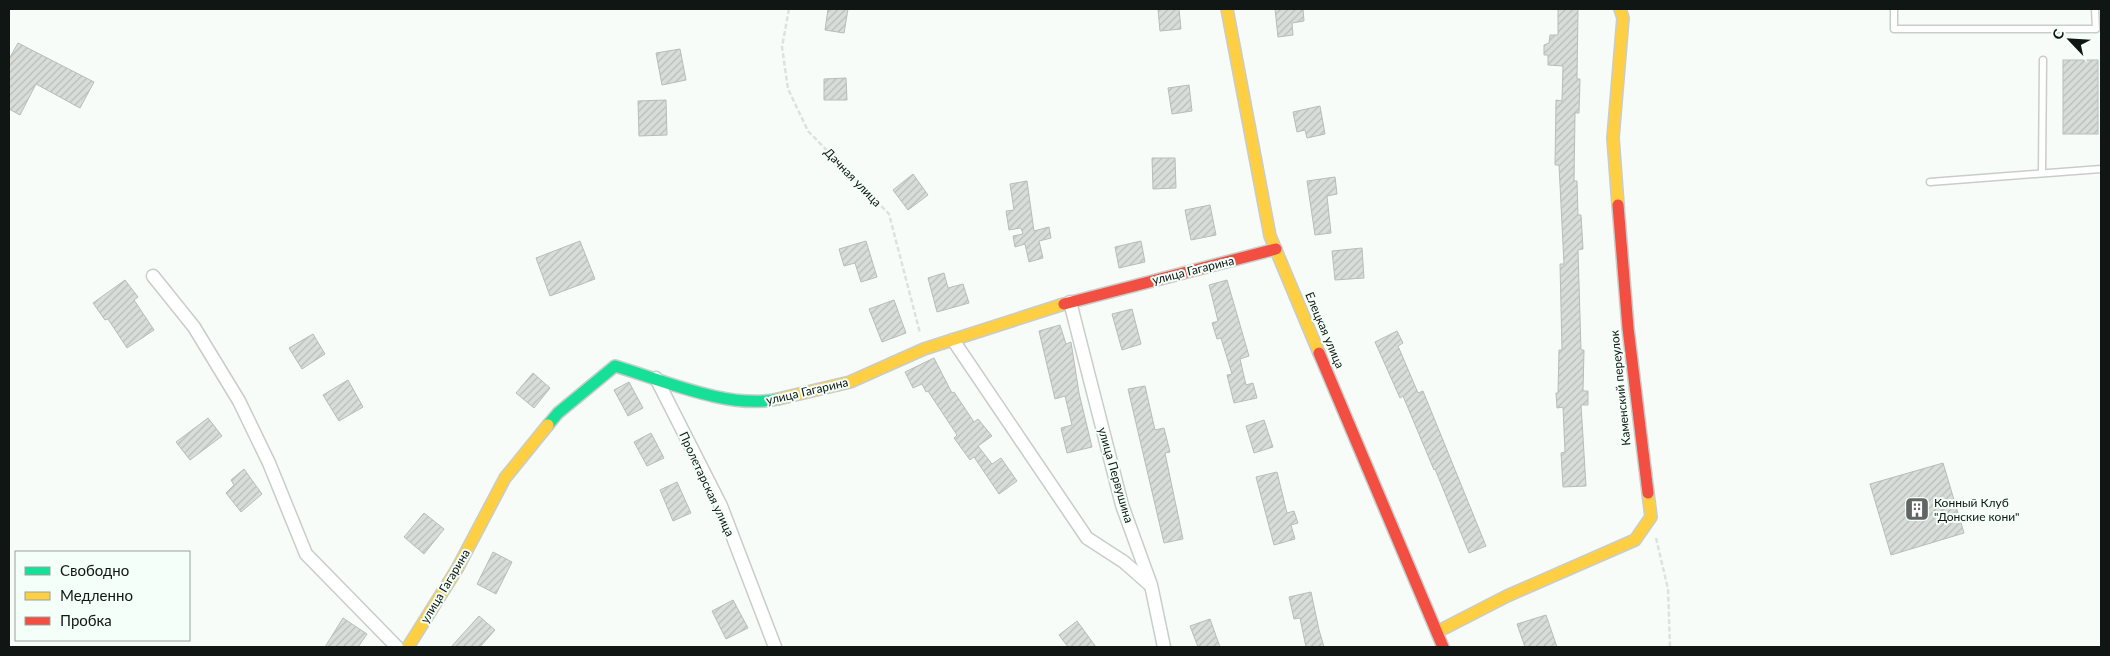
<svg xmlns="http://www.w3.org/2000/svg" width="2110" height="656" font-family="Lato,sans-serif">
<defs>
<pattern id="building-hatch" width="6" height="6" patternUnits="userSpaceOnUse" patternTransform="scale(1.25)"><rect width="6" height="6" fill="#d8ddda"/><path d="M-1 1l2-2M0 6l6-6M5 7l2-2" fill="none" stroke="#b8bdba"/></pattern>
</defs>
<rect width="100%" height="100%" fill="#f7fcf9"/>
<g fill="url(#building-hatch)" stroke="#b7bdba">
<polygon points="828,9 848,9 844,33 825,30"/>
<polygon points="1158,9 1179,9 1181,29 1160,31"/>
<polygon points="1275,9 1303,9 1304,21 1292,23 1293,35 1278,37"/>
<polygon points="1558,9 1578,9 1577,79 1580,79 1579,113 1575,113 1574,181 1577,181 1578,215 1581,215 1583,249 1578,250 1581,350 1584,350 1583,391 1588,391 1588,405 1581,405 1586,486 1563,487 1561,453 1565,452 1563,407 1557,408 1556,393 1558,393 1559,350 1562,350 1560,264 1564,264 1559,165 1555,165 1556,100 1562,101 1563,66 1548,65 1548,55 1544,55 1544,45 1549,43 1550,35 1558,35"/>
<polygon points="18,43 94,82 80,108 36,84 20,115 9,109 9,59"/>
<polygon points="680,49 686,80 662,85 656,53"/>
<rect x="2063" y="60" width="35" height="74"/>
<polygon points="846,78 847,100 824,100 824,79"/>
<polygon points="1189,85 1192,111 1172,114 1168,88"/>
<polygon points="666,100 667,135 639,136 638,101"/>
<polygon points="1320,106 1325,134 1307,138 1305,130 1297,132 1293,112"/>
<polygon points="1152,158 1175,158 1176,188 1153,189"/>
<polygon points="913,174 928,195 908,210 893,190"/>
<polygon points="1335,177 1337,194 1327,196 1331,233 1315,235 1307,181"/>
<polygon points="1027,181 1034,231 1049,227 1051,238 1039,241 1043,258 1029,262 1025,244 1015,247 1013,236 1023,234 1021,228 1009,230 1006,211 1014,210 1010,184"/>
<polygon points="1210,205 1216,235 1191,240 1185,210"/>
<polygon points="580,241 595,279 550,296 536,258"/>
<polygon points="866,241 877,277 861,282 855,263 844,266 839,249"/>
<polygon points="1141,241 1145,262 1119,268 1115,247"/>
<polygon points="1362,248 1364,278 1335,280 1332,251"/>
<polygon points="944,273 948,288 963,284 969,303 937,312 928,278"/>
<polygon points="125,280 138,297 134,300 154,330 127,348 108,319 105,320 93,303"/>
<polygon points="1227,280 1249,356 1240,359 1246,385 1253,383 1257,398 1234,403 1227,375 1232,374 1221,338 1217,339 1212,323 1218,321 1209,285"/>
<polygon points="894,300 906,333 882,342 869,309"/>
<polygon points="1132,309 1141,344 1122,350 1112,314"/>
<polygon points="1060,325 1066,344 1071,342 1079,393 1092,447 1067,453 1061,428 1072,425 1065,396 1055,399 1039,331"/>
<polygon points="1397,331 1403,343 1398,346 1418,393 1423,391 1486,546 1469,553 1435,469 1434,470 1403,396 1400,398 1375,342"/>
<polygon points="313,334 325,354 302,369 289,348"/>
<polygon points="934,358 952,393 954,392 974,422 978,419 992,436 978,446 992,464 1001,458 1017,481 999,494 974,457 970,460 954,438 957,435 928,391 926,392 922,384 913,388 905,372"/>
<polygon points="533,373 550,388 534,408 516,393"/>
<polygon points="348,380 363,407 339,421 323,395"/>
<polygon points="629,382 643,408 628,416 614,390"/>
<polygon points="1145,386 1155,430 1164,428 1170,452 1165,453 1183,539 1164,543 1128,389"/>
<polygon points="208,418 222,436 190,460 176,442"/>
<polygon points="1264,420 1273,447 1254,453 1246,426"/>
<polygon points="651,433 664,458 647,466 634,442"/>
<polygon points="1943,463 1964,533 1891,555 1870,484"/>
<polygon points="244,469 262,494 241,512 226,493 234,485 231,480"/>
<polygon points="1277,472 1287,513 1294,511 1298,523 1291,525 1295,539 1274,545 1256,477"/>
<polygon points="677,482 691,513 673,521 660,490"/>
<polygon points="424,513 444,529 424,554 404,537"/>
<polygon points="493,552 512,562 496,594 477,584"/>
<polygon points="1311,592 1319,630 1324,647 1306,647 1300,618 1294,619 1289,597"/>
<polygon points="733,600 748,628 726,639 712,611"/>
<polygon points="1546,615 1557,647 1525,647 1517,624"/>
<polygon points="479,616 495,630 480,647 451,647"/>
<polygon points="343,618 367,634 358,647 325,647"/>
<polygon points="1210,619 1220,647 1198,647 1190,626"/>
<polygon points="1077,621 1096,647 1068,647 1059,635"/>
</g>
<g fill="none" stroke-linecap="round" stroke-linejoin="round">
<defs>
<g id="lane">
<polyline points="1894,9 1894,29 2096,29 2095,9"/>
<polyline points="2042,173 2043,60"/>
<polyline points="1930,182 2101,169"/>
</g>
<g id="street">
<polyline points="153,276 194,327 239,401 269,463 306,554 397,647"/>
<polyline points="1070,302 1122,505 1151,585 1164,647"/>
<polyline points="953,340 1087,538 1124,562 1150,585"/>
<polyline points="656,378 721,506 775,647"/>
</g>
<path id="fast" d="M 548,425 L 558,413 L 615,366 C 662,380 730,410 778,399"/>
<g id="slow">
<polyline points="1227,9 1270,236 1319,353"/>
<polyline points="1618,205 1613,138 1623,18 1620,9"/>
<polyline points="778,399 850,382 924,349 1064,304"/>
<polyline points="1437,632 1507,596 1635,540 1651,517 1648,493"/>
<polyline points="408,647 457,569 505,478 548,425"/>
</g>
<g id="jam">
<polyline points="1618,205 1628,328 1648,493"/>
<polyline points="1064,304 1276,249"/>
<polyline points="1319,353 1443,647"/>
</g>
</defs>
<use href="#lane" stroke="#c8cdca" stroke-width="9"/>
<use href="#street" stroke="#c8cdca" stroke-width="15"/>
<use href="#fast" stroke="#c8cdca" stroke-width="14"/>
<use href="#slow" stroke="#c8cdca" stroke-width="14"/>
<use href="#jam" stroke="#c8cdca" stroke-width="14"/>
<g stroke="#dee1e0" stroke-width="2.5" stroke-dasharray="5 2.5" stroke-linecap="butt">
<polyline points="789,9 782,47 788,89 808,131 889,214 920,333"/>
<polyline points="1656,538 1668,589 1670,647"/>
</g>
<use href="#lane" stroke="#fefffe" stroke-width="6"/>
<use href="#street" stroke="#fefffe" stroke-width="12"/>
<use href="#fast" stroke="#16e098" stroke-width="11"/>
<use href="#slow" stroke="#ffcf43" stroke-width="11"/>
<use href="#jam" stroke="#f24e42" stroke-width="11"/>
</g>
<defs>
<symbol id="building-square" viewBox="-11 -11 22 22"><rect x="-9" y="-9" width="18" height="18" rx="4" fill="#616664" stroke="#f4fff9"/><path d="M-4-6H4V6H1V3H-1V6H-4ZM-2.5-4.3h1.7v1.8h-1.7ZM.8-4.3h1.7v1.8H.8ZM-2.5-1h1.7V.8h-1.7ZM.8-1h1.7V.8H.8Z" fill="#fff"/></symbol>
</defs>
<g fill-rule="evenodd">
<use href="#building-square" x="1903" y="495" width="28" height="28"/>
</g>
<g text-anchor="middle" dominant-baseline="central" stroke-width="4" stroke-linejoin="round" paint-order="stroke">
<g font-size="12" fill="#101613" stroke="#f4fff9">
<text transform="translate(853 177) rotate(46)">Дачная улица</text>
<text transform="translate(1193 270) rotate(-14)">улица Гагарина</text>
<text transform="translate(1325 330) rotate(67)">Елецкая улица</text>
<text transform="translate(1620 388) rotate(-96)">Каменский переулок</text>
<text transform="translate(807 391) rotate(-13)">улица Гагарина</text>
<text transform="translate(1116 475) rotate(74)">улица Первушина</text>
<text transform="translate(707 484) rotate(65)">Пролетарская улица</text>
<text transform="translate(445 586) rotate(-59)">улица Гагарина</text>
</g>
<g font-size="12" fill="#101613" stroke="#f4fff9" text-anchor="start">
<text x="1934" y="502">Конный Клуб<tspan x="1934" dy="14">"Донские кони"</tspan></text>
</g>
</g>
<rect width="2110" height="656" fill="none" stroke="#101613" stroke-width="20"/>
<rect x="15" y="551" width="175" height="90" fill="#f4fff9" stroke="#99a29d"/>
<rect x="25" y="567" width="25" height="8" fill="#16e098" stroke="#99a29d"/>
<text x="60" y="576" font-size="15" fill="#101613">Свободно</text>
<rect x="25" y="592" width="25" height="8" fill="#ffcf43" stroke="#99a29d"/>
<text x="60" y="601" font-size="15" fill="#101613">Медленно</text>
<rect x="25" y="617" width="25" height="8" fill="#f24e42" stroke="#99a29d"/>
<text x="60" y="626" font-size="15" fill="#101613">Пробка</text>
<g transform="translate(2070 40) rotate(295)" stroke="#f4fff9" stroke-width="4" paint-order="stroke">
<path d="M0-4L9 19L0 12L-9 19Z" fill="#101613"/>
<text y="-8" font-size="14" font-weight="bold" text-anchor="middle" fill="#101613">С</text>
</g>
</svg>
